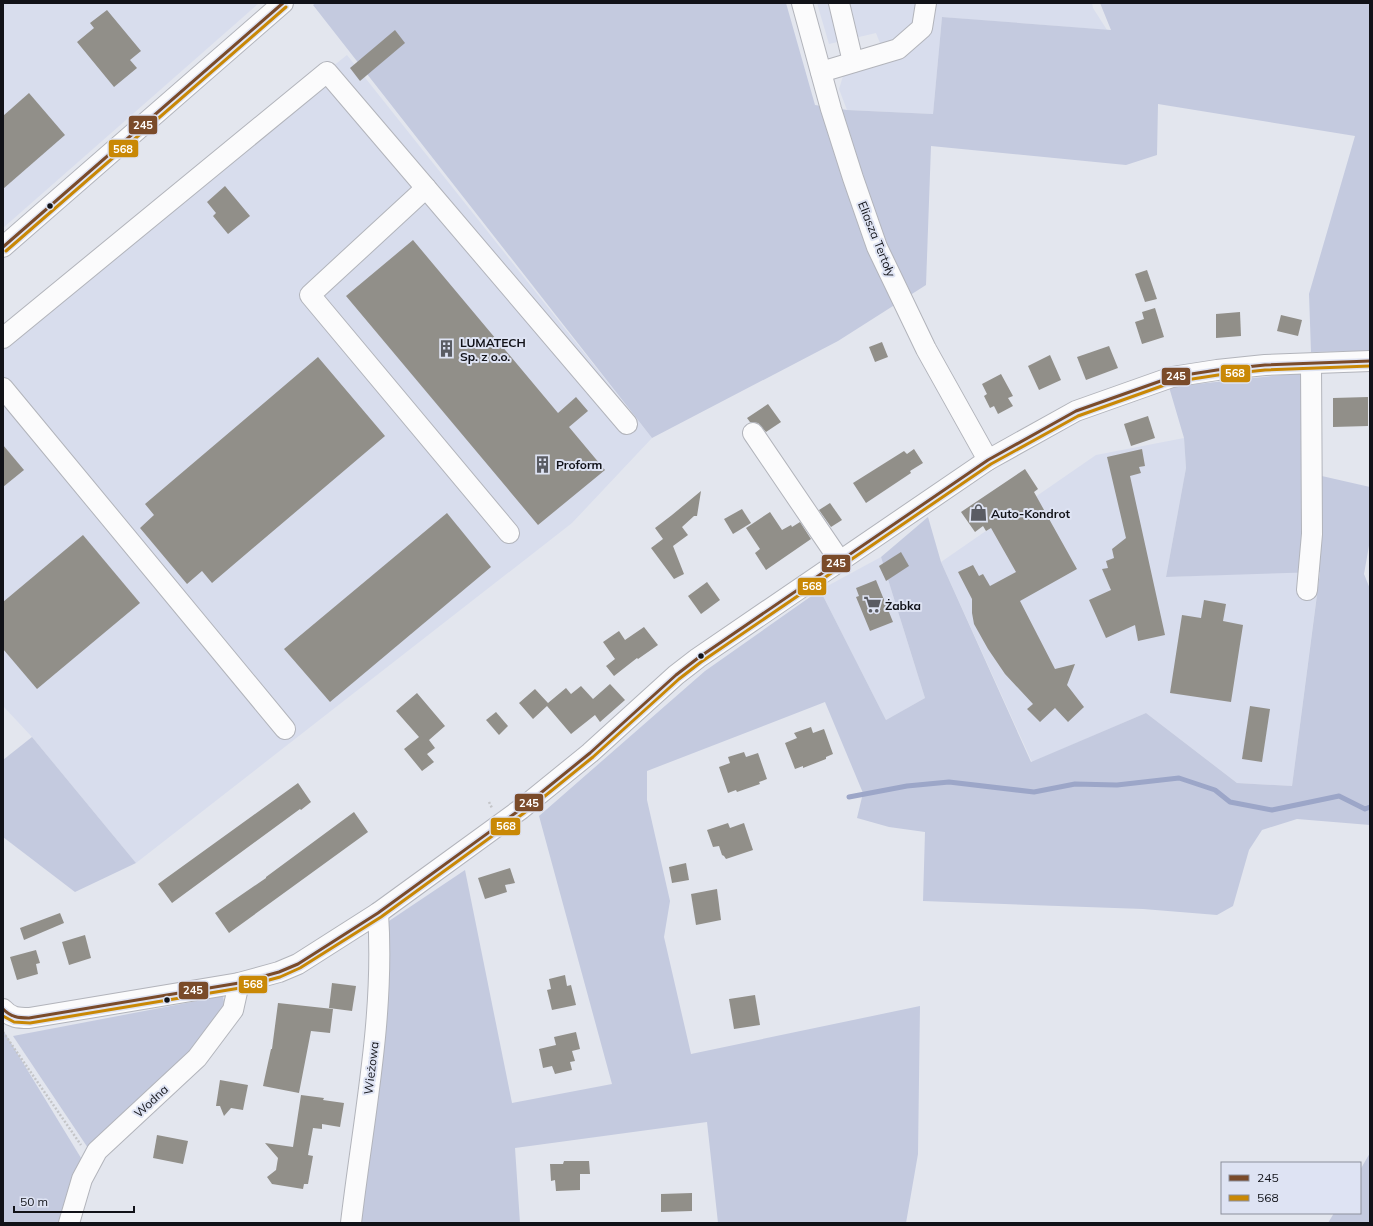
<svg xmlns="http://www.w3.org/2000/svg" width="1373" height="1226" font-family="Mulish,sans-serif">
<rect width="100%" height="100%" fill="#e3e6ee"/>
<g fill="#d8dded">
<polygon points="3,3 259,3 3,228"/>
<polygon points="817,3 1092,3 1093,8 1107,30 942,17 933,114 847,110 839,89 844,73 887,61 876,33 829,44"/>
<polygon points="347,55 652,438 572,523 136,863 32,737 3,706 3,330"/>
<polygon points="1184,438 1186,468 1166,577 1320,571 1292,786 1237,783 1146,713 1032,762 941,562 1096,455"/>
<polygon points="881,557 925,698 886,720 820,590"/>
</g>
<g fill="#c4cadf">
<polygon points="316,3 786,3 815,105 847,110 933,114 942,17 1111,30 1100,3 1370,3 1370,351 1311,352 1309,294 1355,136 1158,104 1157,155 1126,165 931,146 926,285 838,341 652,438 313,5"/>
<polygon points="1319,371 1313,474 1370,487 1370,540 1364,574 1370,589 1370,825 1297,819 1262,830 1249,850 1233,906 1217,915 1143,909 923,901 925,832 889,827 857,818 863,793 825,702 647,771 647,800 670,901 664,937 691,1054 920,1006 918,1154 906,1223 718,1223 707,1122 515,1148 520,1223 358,1223 386,923 465,870 512,1103 612,1084 539,816 705,671 820,590 886,720 925,698 881,557 928,517 941,562 1031,762 1146,713 1237,783 1292,786 1320,572 1166,577 1186,468 1184,438 1169,387"/>
<polygon points="32,737 136,863 75,892 3,837 3,760"/>
<polygon points="223,996 224,1002 221,1013 194,1056 90,1151 13,1036"/>
<polygon points="3,1030 81,1158 61,1223 3,1223"/>
<polygon points="1370,1153 1370,1223 1328,1223 1334,1213 1360,1213 1360,1170"/>
</g>
<g fill="none" stroke-linecap="round" stroke-linejoin="round">
<polyline stroke="#9ca6c8" stroke-width="5" points="849,797 907,786 949,782 1034,792 1075,784 1117,785 1179,778 1215,790 1230,802 1272,810 1339,796 1365,809 1370,807"/>
</g>
<g fill="#918f89">
<polygon points="107,10 141,51 130,60 137,68 114,87 77,42 94,28 90,23"/>
<polygon points="395,30 405,43 360,81 350,68"/>
<polygon points="29,93 65,135 3,189 3,116"/>
<polygon points="225,186 250,216 228,234 213,216 216,213 207,202"/>
<polygon points="413,240 558,413 576,397 588,411 569,427 605,470 538,525 346,296"/>
<polygon points="1147,270 1157,299 1145,302 1135,274"/>
<polygon points="1155,308 1164,337 1142,344 1135,322 1144,319 1142,312"/>
<polygon points="1240,312 1241,336 1216,338 1216,314"/>
<polygon points="1281,315 1302,320 1298,336 1277,331"/>
<polygon points="882,342 888,357 875,362 869,347"/>
<polygon points="1109,346 1118,368 1086,380 1077,357"/>
<polygon points="1050,355 1061,380 1039,390 1028,366"/>
<polygon points="318,357 385,436 212,583 202,571 187,584 140,528 154,515 145,504"/>
<polygon points="1001,374 1013,396 1008,398 1013,406 998,414 994,406 990,408 984,396 987,394 982,384"/>
<polygon points="1368,397 1368,426 1333,427 1333,398"/>
<polygon points="768,404 781,422 766,432 758,423 750,422 747,418"/>
<polygon points="1148,416 1155,438 1131,446 1124,424"/>
<polygon points="3,445 24,470 3,487"/>
<polygon points="914,449 923,463 910,471 911,473 866,503 853,483 904,451 907,454"/>
<polygon points="1142,449 1145,466 1139,467 1141,473 1130,476 1165,635 1138,641 1135,625 1106,638 1089,600 1111,590 1102,569 1108,568 1106,561 1114,558 1112,549 1126,538 1107,457"/>
<polygon points="1025,469 1038,489 1034,492 1077,569 1020,601 1055,669 1075,664 1067,685 1084,707 1068,722 1055,708 1040,722 1027,709 1033,704 1005,674 988,649 974,624 972,613 972,599 958,572 973,565 979,576 983,574 990,586 1016,572 991,528 986,531 983,526 975,532 961,512"/>
<polygon points="701,491 697,516 694,516 682,527 688,535 673,546 684,574 674,579 651,548 663,539 655,528 672,515"/>
<polygon points="830,503 842,520 831,527 819,510"/>
<polygon points="742,509 751,523 733,534 724,519"/>
<polygon points="770,512 782,530 791,525 792,527 800,522 811,539 766,570 755,553 760,549 746,528"/>
<polygon points="447,513 491,567 330,702 284,649"/>
<polygon points="83,535 140,603 37,689 3,649 3,602"/>
<polygon points="901,552 909,566 886,581 879,566"/>
<polygon points="876,580 893,622 870,631 856,597 859,596 856,588"/>
<polygon points="707,582 720,600 701,614 688,596"/>
<polygon points="1204,600 1226,604 1223,621 1243,625 1231,702 1170,693 1182,615 1201,618"/>
<polygon points="644,627 658,645 638,659 637,658 614,676 606,666 615,659 603,642 619,631 625,640"/>
<polygon points="610,684 625,700 600,722 595,715 571,734 547,706 533,719 519,703 535,689 548,703 566,688 571,694 581,686 593,699"/>
<polygon points="417,693 445,726 429,740 435,748 427,754 434,762 422,771 404,749 419,737 396,711"/>
<polygon points="1250,706 1270,709 1262,762 1242,759"/>
<polygon points="496,712 508,726 499,735 486,720"/>
<polygon points="811,727 813,733 824,729 833,754 826,757 826,759 803,768 803,766 795,769 785,743 797,738 794,733"/>
<polygon points="744,752 746,757 758,753 767,779 759,782 760,784 737,792 736,790 728,793 719,767 730,763 728,757"/>
<polygon points="298,783 311,802 301,810 300,809 172,903 158,884"/>
<polygon points="354,812 368,832 229,933 215,913 266,878 266,877"/>
<polygon points="728,823 730,828 744,823 753,850 726,859 724,856 722,855 719,846 713,847 707,830"/>
<polygon points="686,863 689,880 672,883 669,867"/>
<polygon points="510,868 515,883 505,885 507,892 485,899 478,878"/>
<polygon points="717,889 721,920 696,925 691,894"/>
<polygon points="60,913 64,923 24,940 20,928"/>
<polygon points="85,935 91,958 69,965 62,942"/>
<polygon points="36,950 40,963 36,964 38,974 17,980 10,957"/>
<polygon points="565,975 567,986 571,985 576,1005 552,1010 547,990 551,989 549,979"/>
<polygon points="332,983 356,986 352,1011 329,1008"/>
<polygon points="755,995 760,1025 734,1029 729,999"/>
<polygon points="278,1003 333,1009 330,1033 311,1031 299,1093 263,1086 271,1049 272,1049"/>
<polygon points="576,1032 580,1049 572,1051 575,1061 570,1062 572,1070 555,1074 552,1066 543,1068 539,1049 556,1045 554,1037"/>
<polygon points="220,1080 248,1085 243,1110 231,1108 224,1116 220,1106 216,1106"/>
<polygon points="301,1095 324,1098 323,1100 344,1103 340,1127 322,1124 322,1129 313,1128 308,1155 313,1156 308,1184 304,1184 303,1189 272,1184 267,1177 276,1170 278,1158 265,1143 293,1147"/>
<polygon points="157,1135 188,1141 183,1164 153,1158"/>
<polygon points="564,1161 589,1161 590,1174 580,1174 580,1190 556,1191 555,1180 551,1181 550,1164 563,1164"/>
<polygon points="692,1193 692,1211 661,1212 661,1194"/>
</g>
<g fill="none" stroke-linecap="round" stroke-linejoin="round">
<defs>
<g id="minor">
<polyline points="802,3 831,109 853,178 877,247 926,349 988,460"/>
<polyline points="839,3 853,62"/>
<polyline points="821,72 898,49 922,28 926,3"/>
<polyline points="426,188 627,424"/>
<polyline points="3,247 283,3"/>
<polyline points="3,338 327,72 426,188 310,295 509,533"/>
<polyline points="3,388 285,729"/>
<polyline points="753,433 840,561"/>
<polyline points="1307,590 1312,534 1311,364"/>
<path d="M 3,1009 C 11,1018 18,1018 29,1018 L 239,983 L 279,972 L 298,964 L 378,913 L 521,809 L 590,753 L 676,675 L 698,658 L 988,460 L 1076,411 L 1172,377 L 1217,370 L 1265,365 L 1370,361"/>
<polyline points="69,1223 82,1179 97,1151 197,1058 233,1010 239,983"/>
<path d="M 351,1223 C 363,1120 385,1017 378,913"/>
</g>
</defs>
<use href="#minor" stroke="#b2b4bb" stroke-width="22"/>
<g stroke="#c4c5c8" stroke-width="2.5" stroke-dasharray="2 2" stroke-linecap="butt">
<polyline points="489,802 492,808"/>
<polyline points="3,1032 81,1145"/>
</g>
<use href="#minor" stroke="#fbfbfc" stroke-width="20"/>
<defs>
<g id="bus-1">
<polyline points="3,247 283,3"/>
<path d="M 3,1009 C 11,1017 18,1018 29,1018 L 239,983 L 279,972 L 298,964 L 378,913 L 521,809 L 590,753 L 676,675 L 698,658 L 988,460 L 1076,411 L 1172,377 L 1217,370 L 1265,365 L 1370,361"/>
</g>
<g id="bus-2">
<polyline points="6,251 286,7"/>
<polyline points="3,1016 14,1022 30,1023 240,988 280,977 300,968 381,917 524,813 593,757 679,679 701,662 991,464 1078,416 1173,382 1218,375 1265,370 1370,366"/>
</g>
</defs>
<use href="#bus-1" stroke="#dee3f3" stroke-width="6"/>
<use href="#bus-2" stroke="#dee3f3" stroke-width="6"/>
<use href="#bus-1" stroke="#7a4b2a" stroke-width="3"/>
<use href="#bus-2" stroke="#c98805" stroke-width="3"/>
</g>
<defs>
<symbol id="building-bare" viewBox="-9 -9 18 18"><path d="M-4-6H4V6H1V3H-1V6H-4ZM-2.5-4.3h1.7v1.8h-1.7ZM.8-4.3h1.7v1.8H.8ZM-2.5-1h1.7V.8h-1.7ZM.8-1h1.7V.8H.8Z" fill="#5a5c63" stroke="#dee3f3" stroke-width="2.5" paint-order="stroke"/></symbol>
<symbol id="shop-bare" viewBox="-9 -9 18 18"><path d="M-5-2.5h2.3a2.7 3.5 0 0 1 5.4 0H5L5.5 6h-11ZM-1.5-2.5h3a1.5 2.3 0 0 0-3 0Z" fill="#5a5c63" stroke="#dee3f3" stroke-width="2.5" paint-order="stroke"/></symbol>
<symbol id="supermarket-bare" viewBox="-9 -9 18 18"><path d="M-6-5.5h2.5l.6 2H6L4.5 2H-2.5L-4.4-4H-6ZM-1.5 3.2a1.3 1.3 0 1 0 .1 0ZM3 3.2a1.3 1.3 0 1 0 .1 0Z" fill="#5a5c63" stroke="#dee3f3" stroke-width="2.5" paint-order="stroke"/></symbol>
</defs>
<g fill-rule="evenodd">
<use href="#building-bare" x="434" y="336" width="25" height="25"/>
<use href="#building-bare" x="530" y="452" width="25" height="25"/>
<use href="#shop-bare" x="966" y="500" width="25" height="25"/>
<use href="#supermarket-bare" x="860" y="592" width="25" height="25"/>
</g>
<g fill="#111218" stroke="#dee3f3" stroke-width="1.5">
<circle cx="50" cy="206" r="3.5"/>
<circle cx="701" cy="656" r="3.5"/>
<circle cx="167" cy="1000" r="3.5"/>
</g>
<g text-anchor="middle" dominant-baseline="central" stroke-width="4" stroke-linejoin="round" paint-order="stroke">
<g font-size="12" fill="#111218" stroke="#dee3f3">
<text transform="translate(877 239) rotate(68)">Eliasza Tertoły</text>
<text transform="translate(371 1068) rotate(-83)">Wieżowa</text>
<text transform="translate(151 1101) rotate(-43)">Wodna</text>
</g>
<g font-size="12" font-weight="bold" fill="#111218" stroke="#dee3f3" text-anchor="start">
<text x="460" y="342">LUMATECH<tspan x="460" dy="14">Sp. z o.o.</tspan></text>
<text x="556" y="464">Proform</text>
<text x="991" y="513">Auto-Kondrot</text>
<text x="885" y="605">Żabka</text>
</g>
</g>
<g stroke="#dee3f3" stroke-width="1.5">
<rect x="128" y="115" width="30" height="20" rx="4" fill="#7a4b2a"/>
<rect x="108" y="139" width="31" height="19" rx="4" fill="#c98805"/>
<rect x="1220" y="364" width="31" height="19" rx="4" fill="#c98805"/>
<rect x="1161" y="367" width="30" height="19" rx="4" fill="#7a4b2a"/>
<rect x="821" y="554" width="30" height="19" rx="4" fill="#7a4b2a"/>
<rect x="797" y="577" width="30" height="19" rx="4" fill="#c98805"/>
<rect x="514" y="793" width="30" height="19" rx="4" fill="#7a4b2a"/>
<rect x="490" y="817" width="31" height="19" rx="4" fill="#c98805"/>
<rect x="238" y="975" width="30" height="19" rx="4" fill="#c98805"/>
<rect x="178" y="981" width="31" height="19" rx="4" fill="#7a4b2a"/>
</g>
<g font-size="11" text-anchor="middle" font-weight="bold" fill="#fff">
<text x="143" y="129">245</text>
<text x="123" y="153">568</text>
<text x="1235" y="377">568</text>
<text x="1176" y="380">245</text>
<text x="836" y="567">245</text>
<text x="812" y="590">568</text>
<text x="529" y="807">245</text>
<text x="506" y="830">568</text>
<text x="253" y="988">568</text>
<text x="193" y="994">245</text>
</g>
<rect width="1373" height="1226" fill="none" stroke="#111218" stroke-width="8"/>
<rect x="1221" y="1162" width="140" height="52" fill="#dee3f3" stroke="#8c8f9b"/>
<rect x="1229" y="1175" width="20" height="6" fill="#7a4b2a" stroke="#8c8f9b"/>
<text x="1257" y="1182" font-size="12" fill="#111218">245</text>
<rect x="1229" y="1195" width="20" height="6" fill="#c98805" stroke="#8c8f9b"/>
<text x="1257" y="1202" font-size="12" fill="#111218">568</text>
<path d="M14 1206v6h120v-6" fill="none" stroke="#111218" stroke-width="2"/>
<text x="20" y="1206" font-size="12" fill="#111218" stroke="#dee3f3" stroke-width="3" paint-order="stroke">50 m</text>
</svg>
